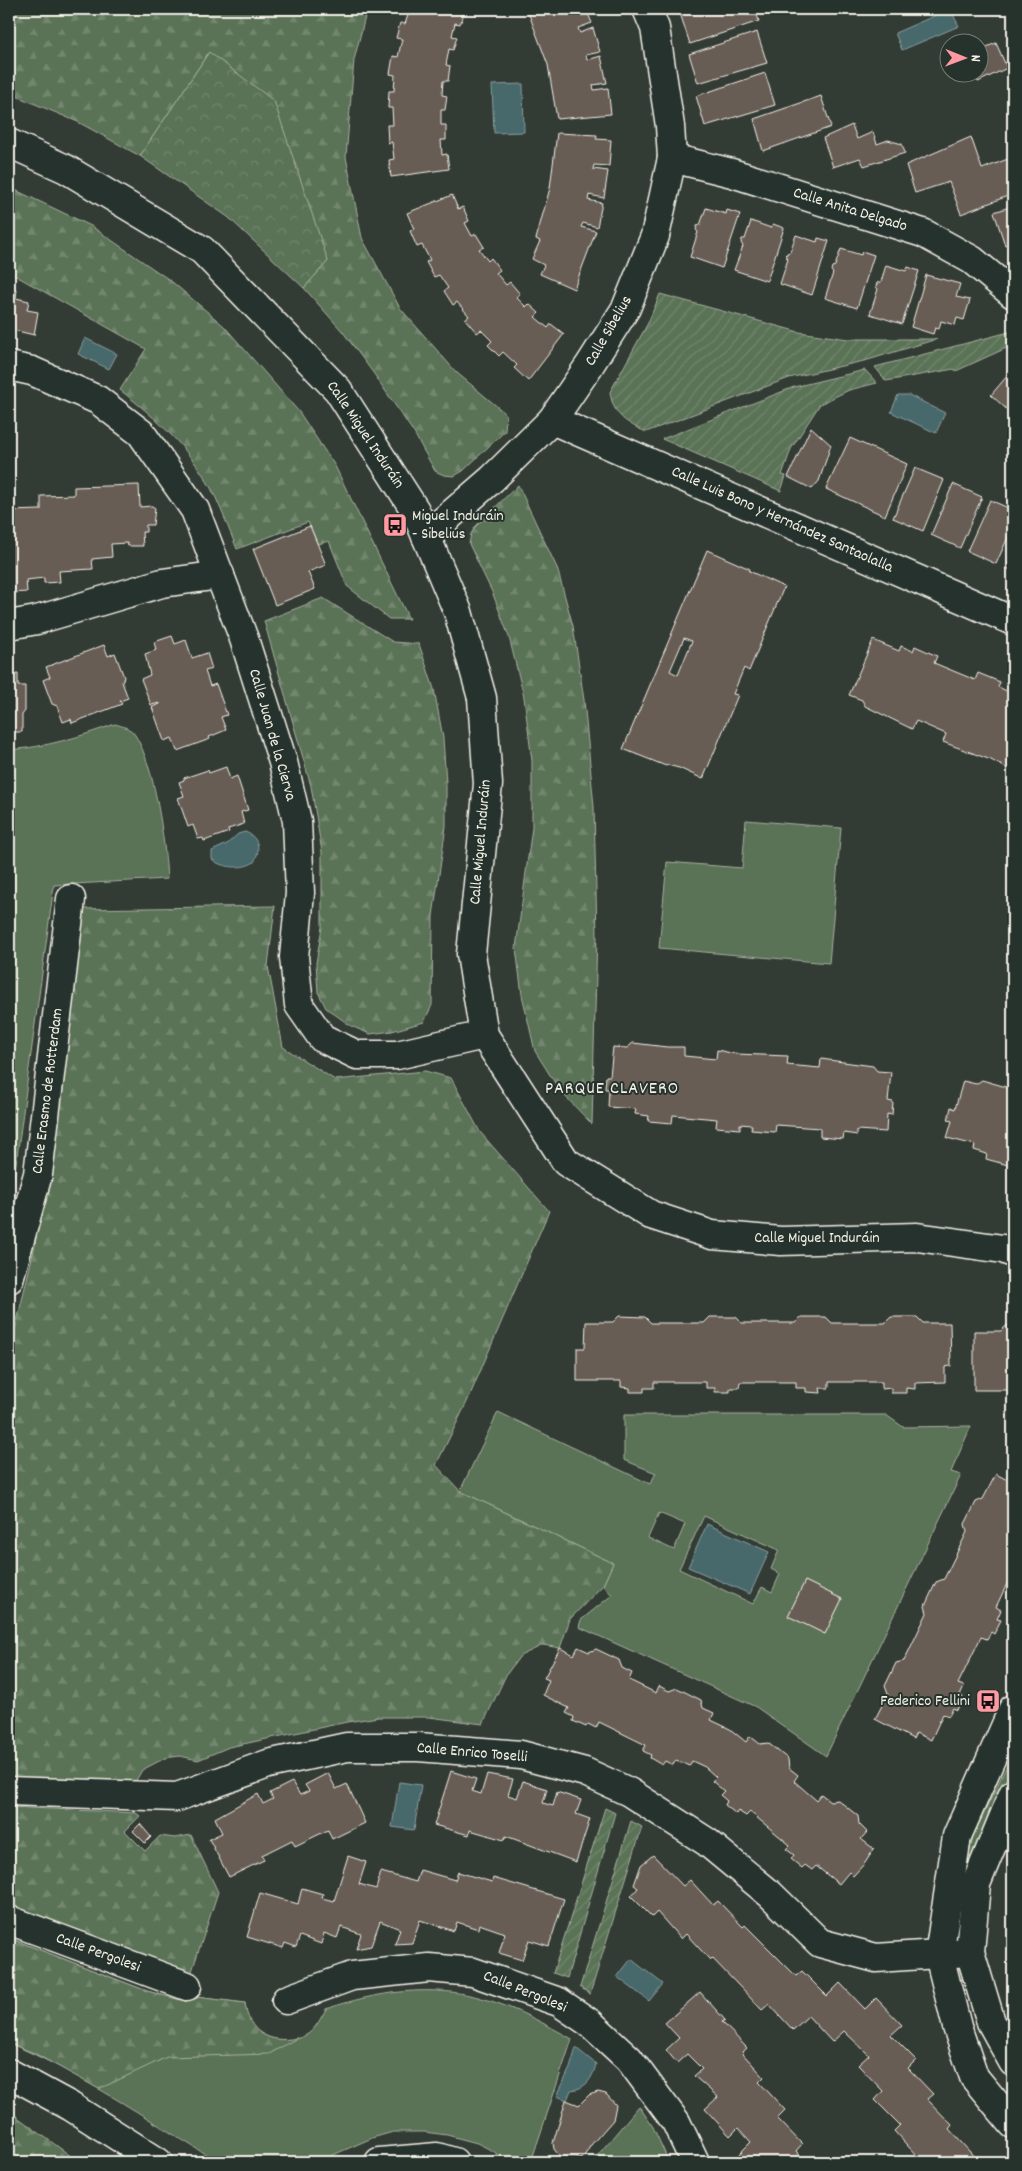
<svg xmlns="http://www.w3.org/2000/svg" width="1022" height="2171" font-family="Dekko,sans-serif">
<defs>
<pattern id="forest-firs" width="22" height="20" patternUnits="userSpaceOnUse" patternTransform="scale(1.25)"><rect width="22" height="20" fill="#5a7256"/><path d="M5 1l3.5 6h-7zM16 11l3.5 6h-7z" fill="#72876e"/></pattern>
<pattern id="park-crowns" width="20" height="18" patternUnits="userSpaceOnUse" patternTransform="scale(1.25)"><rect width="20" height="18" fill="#5a7256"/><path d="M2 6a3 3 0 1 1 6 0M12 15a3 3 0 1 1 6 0" fill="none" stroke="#72876e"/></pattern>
<pattern id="garden-furrows" width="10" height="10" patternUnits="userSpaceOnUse" patternTransform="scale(1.25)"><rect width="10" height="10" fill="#5a7256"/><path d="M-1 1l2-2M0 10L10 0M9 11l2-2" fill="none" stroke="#72876e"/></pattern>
</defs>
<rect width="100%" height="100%" fill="#333b35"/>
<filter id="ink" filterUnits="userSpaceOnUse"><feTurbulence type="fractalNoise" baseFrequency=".02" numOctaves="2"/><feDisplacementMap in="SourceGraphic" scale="10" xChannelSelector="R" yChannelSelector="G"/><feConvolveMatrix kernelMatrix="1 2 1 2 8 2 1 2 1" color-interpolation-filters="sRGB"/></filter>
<g filter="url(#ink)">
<g fill="#5a7256" stroke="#a7b29f" fill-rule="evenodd">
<path d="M 115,724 C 122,726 131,728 135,735 C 155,766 165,842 167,879 L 54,885 L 9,1215 L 9,750 C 46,747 80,737 115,724 Z"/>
<polygon points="746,820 841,828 829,963 659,948 667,862 742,868"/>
<path d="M 498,1412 L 650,1484 L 656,1473 L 624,1460 L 624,1415 L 886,1415 L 903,1427 L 971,1426 L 951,1472 L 961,1475 L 826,1756 L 756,1707 L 579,1627 L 581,1620 L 612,1595 L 603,1585 L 613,1563 L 460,1491 ZM 659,1513 L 685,1524 L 674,1550 L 648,1538 ZM 704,1516 L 779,1550 L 771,1569 L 780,1574 L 772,1592 L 762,1587 L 753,1604 L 679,1569 ZM 805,1581 L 842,1599 L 825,1634 L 788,1616 Z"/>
<polygon points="1013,1753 1013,1765 979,1838 972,1868 966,1867 973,1836"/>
<path d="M 9,1938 L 147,1991 L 188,2002 L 188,1996 L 245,2003 C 246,2009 246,2016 249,2021 C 260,2041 290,2045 308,2034 C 316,2028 321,2018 326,2009 C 375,1992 433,1983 485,1999 C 515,2008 544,2023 572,2039 L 531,2162 L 507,2162 L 493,2151 L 477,2143 L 447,2135 L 424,2132 L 393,2132 L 372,2138 L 317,2162 L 222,2162 L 210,2157 C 144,2117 80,2073 9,2043 Z"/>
<polygon points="639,2106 653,2127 669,2162 592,2162"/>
</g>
<g fill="url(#forest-firs)" stroke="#a7b29f">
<polygon points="9,9 367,9 354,60 346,157 362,238 400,308 456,372 506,414 505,431 463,471 454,476 444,475 435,471 414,433 374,374 343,332 304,288 328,261 209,52 140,156 78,122 9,93"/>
<path d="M 9,187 L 91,226 L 171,281 L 224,326 L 299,412 L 335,466 L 409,619 L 389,619 L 347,586 L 329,541 L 318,544 L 308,522 L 237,549 C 230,532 223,513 215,496 C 194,453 158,419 120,390 L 146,349 L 9,272 Z"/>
<polygon points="518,485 557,568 573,626 584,700 594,807 597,935 592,1124 560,1091 535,1051 522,995 516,948 532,827 532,761 524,697 509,637 493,594 469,544 471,534 475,527"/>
<polygon points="323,598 393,642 419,644 434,689 443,738 446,783 446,826 433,916 432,1005 424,1022 392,1031 370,1034 351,1026 326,1008 318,992 316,963 322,927 322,852 311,786 264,621"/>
<polygon points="275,906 268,966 283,1047 335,1080 425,1071 451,1078 480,1132 549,1211 467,1402 436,1465 460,1491 613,1563 603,1585 570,1619 560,1648 543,1645 520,1656 506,1675 483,1724 429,1717 378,1717 347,1722 229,1747 198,1760 180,1756 165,1758 142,1770 134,1784 9,1778 9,1355 35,1245 81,909"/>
<polygon points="9,1807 136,1813 140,1816 125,1831 145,1851 160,1836 175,1838 191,1835 218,1892 191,1974 9,1907"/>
<path d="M 9,1938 L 147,1991 L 188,2002 L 188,1996 L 245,2003 C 248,2032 269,2044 297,2038 L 269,2054 L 167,2057 L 99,2089 L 34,2053 L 9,2043 Z"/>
<polygon points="9,2111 79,2162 9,2162"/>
</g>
<polygon fill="url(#park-crowns)" stroke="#a7b29f" points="209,52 274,101 328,261 304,288 228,217 140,156"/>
<g fill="url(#garden-furrows)" stroke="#a7b29f">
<path d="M 660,294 L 799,332 L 848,339 L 937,339 L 868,360 L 789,378 L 646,432 C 626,423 613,415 610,392 L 648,323 Z"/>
<polygon points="1013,331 1013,345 956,371 954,369 886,381 875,367"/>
<polygon points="865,370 877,383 849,390 820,404 791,449 782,475 786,476 781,491 662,439 794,387"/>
<polygon points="605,1808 615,1813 567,1978 553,1973"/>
<polygon points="631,1821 642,1827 590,1994 580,1987"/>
</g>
<g fill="#46696c" stroke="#8c9f9e">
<polygon points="950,9 959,26 902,50 895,33"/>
<polygon points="523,84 524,132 494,133 492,85"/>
<polygon points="85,338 117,354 109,369 78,354"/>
<polygon points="898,395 909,395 945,413 936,433 891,412"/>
<path d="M 245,832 C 259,837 261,850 254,862 C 244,870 220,868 212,859 L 212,851 L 227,844 L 238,834 Z"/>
<polygon points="707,1524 769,1552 750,1594 688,1567"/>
<polygon points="399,1782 421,1785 414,1830 392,1827"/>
<polygon points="631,1959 663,1984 649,2001 617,1977"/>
<path d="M 576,2048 L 596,2064 C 593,2078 586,2089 571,2090 L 567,2100 L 557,2096 L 570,2068 Z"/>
</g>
<g fill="#685d55" stroke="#f4f1e8" fill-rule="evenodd">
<polygon points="410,9 466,9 460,24 455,23 452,36 457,37 453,50 449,49 446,65 450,66 448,81 443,81 442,95 447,96 445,110 441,110 441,125 446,125 446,140 441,140 442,155 447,154 449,169 391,177 389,160 394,159 392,142 388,143 387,125 393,125 392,108 388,108 389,91 394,91 395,75 390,74 393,56 398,57 402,39 396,38 400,23 405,24"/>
<polygon points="527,9 586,9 592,23 578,28 580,33 593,28 600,52 586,55 587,60 601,56 607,83 593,85 594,90 608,88 611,114 557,119 548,65"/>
<polygon points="693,9 755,9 759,21 690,44 680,13"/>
<polygon points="757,32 767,63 698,83 689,54"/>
<polygon points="996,43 1007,68 978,82 974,72 980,72 980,50"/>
<polygon points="765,73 775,105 705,126 696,96"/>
<polygon points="821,96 831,127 763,151 754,119"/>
<polygon points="852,125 857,139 873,132 877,144 888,140 902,144 905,153 864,166 860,158 833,167 823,138"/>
<polygon points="557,133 597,135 596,139 611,140 609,166 594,165 593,169 608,171 604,198 589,195 588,200 602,203 597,227 583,223 581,227 596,231 574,289 540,274 544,265 532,259 540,241 536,239 550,188"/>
<polygon points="971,137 982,169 1013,157 1013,194 961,214 949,182 915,193 906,165"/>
<polygon points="452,195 458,209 463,207 469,221 465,223 472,236 476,234 484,247 479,249 488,261 491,258 500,270 496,273 506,285 510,282 520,294 516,297 526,307 529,304 539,313 535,317 548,328 551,324 564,334 528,381 514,368 517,365 503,352 499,356 488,345 492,341 481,330 477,333 465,319 469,316 457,302 453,305 444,291 448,288 439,275 434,277 426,262 430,260 422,245 417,247 410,231 414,229 407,213"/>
<polygon points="1013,206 1013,243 1005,245 994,212"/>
<polygon points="706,208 726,214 727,210 740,214 722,268 690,257 698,232 696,230 697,226 700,225"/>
<polygon points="751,221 771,228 773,224 784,228 767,281 734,270 743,246 741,243 742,239 745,239"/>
<polygon points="796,235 817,242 818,238 829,241 812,295 780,284 788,259 786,257 787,253 790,252"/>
<polygon points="841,249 861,255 862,251 874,255 857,308 825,298 833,273 831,271 832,267 835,266"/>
<polygon points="886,265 906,271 908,267 919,271 902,324 870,314 878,289 876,287 877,283 881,282"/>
<polygon points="926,275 960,284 956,297 970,300 964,320 957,318 955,325 941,321 939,329 935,328 933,334 911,327"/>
<polygon points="9,289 17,290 16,298 29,301 27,310 38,312 34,335 9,329"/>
<polygon points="1009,369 1013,369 1013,415 991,395 1008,375 1007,372"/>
<polygon points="811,427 831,445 819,481 812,489 788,477"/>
<polygon points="850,438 907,464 885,516 826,489"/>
<polygon points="915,468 944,480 923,531 893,518"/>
<polygon points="953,484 982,497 960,548 931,535"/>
<polygon points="139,485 140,507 152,506 155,508 153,525 146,525 146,532 142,532 143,546 128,546 127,543 111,544 112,557 92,559 93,569 59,571 60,582 44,583 44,578 26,580 27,592 12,593 12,586 9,587 9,511 41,510 41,496 74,495 74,487"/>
<polygon points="990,500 1013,510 1013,526 996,564 967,551"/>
<polygon points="310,526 326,565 308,572 315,589 275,605 253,549"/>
<path d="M 707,550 L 750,569 L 749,571 L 784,587 L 749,671 L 744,668 L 733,694 L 738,695 L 703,779 L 679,768 L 667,765 L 666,766 L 623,749 ZM 684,638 L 692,641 L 678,675 L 670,671 Z"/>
<polygon points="1013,552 1013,571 1006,568"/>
<polygon points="172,636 175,644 186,640 192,658 207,653 212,669 205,671 210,686 216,684 227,715 221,717 226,730 209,737 210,739 177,751 172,738 164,741 152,707 160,704 160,703 151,705 141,679 150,675 145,654 156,650 154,642"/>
<polygon points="873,640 899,651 901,646 913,651 915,646 937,656 934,663 975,680 978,673 1000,682 998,687 1009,692 1011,687 1013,688 1013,762 1011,761 1008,769 991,760 943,742 946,734 916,721 912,729 865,706 862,700 849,695"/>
<polygon points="104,645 108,656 115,653 124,677 122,682 128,698 120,701 122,704 72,723 71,719 63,722 57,706 52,704 43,680 50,677 46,667"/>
<polygon points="18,674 18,686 25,686 25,711 22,715 22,732 14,732 14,737 9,737 9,675"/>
<polygon points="226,767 230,779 237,776 248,810 241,812 244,824 228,829 229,832 204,841 203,838 198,839 193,825 188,827 178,798 184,796 179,782 184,780 184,778 208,770 209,773"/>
<polygon points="633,1043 667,1047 684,1047 684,1056 716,1059 717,1050 736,1054 788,1056 787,1065 820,1068 821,1059 873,1066 877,1071 891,1072 888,1101 893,1102 892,1115 887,1114 886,1132 857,1130 857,1135 844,1133 843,1139 820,1137 820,1128 776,1125 775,1132 751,1130 752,1125 740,1124 740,1129 716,1127 717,1119 673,1115 672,1123 648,1121 649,1116 635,1114 636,1109 608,1107 609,1089 605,1089 606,1076 610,1076 613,1047 627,1048"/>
<polygon points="982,1080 1013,1089 1013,1158 1010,1157 1008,1165 986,1159 987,1154 974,1150 975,1145 947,1138 952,1121 948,1120 951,1107 955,1109 963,1081 976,1084"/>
<polygon points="619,1316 645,1317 651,1323 704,1323 710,1317 736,1317 742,1323 795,1323 801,1317 826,1317 832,1323 885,1323 891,1317 917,1317 923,1323 950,1323 951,1366 945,1367 945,1382 915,1383 915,1389 906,1388 906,1393 891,1393 891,1388 882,1389 882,1382 829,1382 829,1388 820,1388 821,1393 806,1392 806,1388 796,1388 796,1382 740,1382 739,1388 730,1388 730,1392 715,1392 715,1388 706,1388 706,1382 654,1382 654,1388 644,1388 644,1392 630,1392 630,1388 621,1387 621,1381 577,1381 577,1348 585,1348 586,1322 613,1322"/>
<polygon points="1007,1325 1013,1325 1013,1390 974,1390 974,1331 1001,1331"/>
<polygon points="996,1474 1013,1483 1013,1571 996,1607 1001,1610 997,1619 1001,1620 994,1634 991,1632 987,1639 981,1637 958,1684 964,1686 960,1695 963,1697 957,1710 953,1708 949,1716 943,1714 931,1740 916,1733 913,1739 875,1719 888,1694 885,1686 896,1663 904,1661 927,1613 925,1606 936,1582 944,1579 967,1532 965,1524 976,1502 983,1499"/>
<polygon points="805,1581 842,1599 825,1634 788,1616"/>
<polygon points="578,1647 589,1652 596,1649 619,1660 622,1668 632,1673 629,1680 656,1693 659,1686 669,1691 677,1688 701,1700 703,1708 714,1713 711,1720 730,1729 746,1742 750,1736 760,1744 768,1743 788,1759 789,1768 798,1775 794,1781 816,1800 821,1794 830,1801 838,1800 858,1816 859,1824 867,1832 861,1839 874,1849 865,1863 853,1876 849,1872 839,1884 816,1866 812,1870 805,1865 802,1868 791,1859 794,1855 786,1849 790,1845 750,1812 746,1816 738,1811 736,1814 725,1805 727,1801 720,1795 724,1791 712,1781 716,1777 705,1767 692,1761 689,1766 676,1760 673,1765 665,1761 662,1765 650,1758 651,1755 643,1751 646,1745 599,1722 596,1728 588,1724 586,1727 573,1721 574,1717 566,1713 569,1708 543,1695 549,1680 544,1678 560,1648 574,1655"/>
<polygon points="451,1771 476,1779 472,1791 481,1794 487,1774 513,1779 508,1795 517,1798 523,1781 547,1789 543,1803 553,1806 557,1792 581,1800 576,1814 590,1819 576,1862 506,1836 504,1840 470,1830 469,1835 434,1825"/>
<polygon points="328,1773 336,1789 347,1784 365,1823 332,1839 328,1830 295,1846 292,1840 262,1855 264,1860 229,1877 209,1839 222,1833 215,1818 258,1794 263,1804 273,1799 270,1793 292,1782 300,1795 309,1791 305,1785"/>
<polygon points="140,1824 151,1837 145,1843 133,1831"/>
<polygon points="653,1855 683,1886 690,1880 713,1905 718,1901 743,1927 745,1925 796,1976 802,1971 827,1996 840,1983 865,2009 876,1998 902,2025 891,2035 916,2060 908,2068 933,2094 927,2099 952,2125 949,2129 979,2162 918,2162 915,2160 918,2157 894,2131 900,2125 875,2100 883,2091 858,2065 869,2055 844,2031 832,2042 808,2016 793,2030 769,2004 762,2010 712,1958 710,1960 686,1934 681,1939 657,1912 652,1917 631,1896 638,1888 634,1885 641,1865"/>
<polygon points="348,1856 366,1862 359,1884 376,1889 381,1872 416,1882 420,1870 455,1880 458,1872 492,1882 493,1878 564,1899 549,1946 529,1940 522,1960 499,1953 505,1933 479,1924 478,1929 457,1922 454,1931 420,1920 412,1943 395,1944 400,1929 380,1921 371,1946 356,1949 361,1934 341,1927 337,1938 324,1933 321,1944 300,1936 296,1947 285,1943 283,1948 247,1937 260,1893 298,1904 302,1888 323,1894 322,1898 334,1901"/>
<polygon points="700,1992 725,2020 722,2022 747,2048 742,2053 764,2077 759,2082 785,2110 777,2118 802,2144 796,2151 806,2162 741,2162 736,2157 751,2142 738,2128 730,2136 705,2109 718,2097 694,2076 702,2069 687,2054 677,2063 666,2050 679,2038 665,2023"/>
<polygon points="598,2092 606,2094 616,2105 613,2120 591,2145 583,2158 573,2161 561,2158 554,2149 553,2143 566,2100 579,2105 589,2095"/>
</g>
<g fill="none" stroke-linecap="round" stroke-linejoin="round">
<defs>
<g id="minor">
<polyline points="9,143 66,169 202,250 338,390 415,510 458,612 482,698 488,784 471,954 484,1035 566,1162 651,1215 712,1235 781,1241 917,1237 1003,1249 1013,1253"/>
<polyline points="672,158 732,173 923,233 972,260 1013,294"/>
<polyline points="9,366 32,371 98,400 141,433 195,510 244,639 283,762 297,821 300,893 294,957 299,1005 322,1038 357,1055 397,1055 484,1035"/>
<polyline points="552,420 1013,621"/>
<polyline points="426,536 492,479 552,420 589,366 626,308 655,236 672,158 670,126 655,28 647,9"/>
<polyline points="9,625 37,620 162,583 220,575"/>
<polyline points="9,1279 38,1174 71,899"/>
<polyline points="1013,1709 957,1836 939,1955 957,2027 974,2077 1013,2124"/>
<polyline points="9,1791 177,1797 268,1764 347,1747 418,1747 521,1755 585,1772 629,1792 707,1842 770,1894 820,1943 876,1958 970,1952"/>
<polyline points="1013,1794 976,1884 970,1952 991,2022 1013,2062"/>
<polyline points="9,1920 187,1986"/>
<polyline points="286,2000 352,1976 429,1968 473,1972 559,2002 590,2023 629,2059 676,2122 695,2162"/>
<polyline points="9,2073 70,2106 158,2162"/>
<polyline points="379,2162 437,2157 454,2162"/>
</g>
</defs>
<use href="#minor" stroke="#f4f1e8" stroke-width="31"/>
<use href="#minor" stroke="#26332d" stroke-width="28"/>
</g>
</g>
<defs>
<symbol id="bus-square" viewBox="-11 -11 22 22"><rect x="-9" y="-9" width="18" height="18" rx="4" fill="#ff9aa2" stroke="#26332d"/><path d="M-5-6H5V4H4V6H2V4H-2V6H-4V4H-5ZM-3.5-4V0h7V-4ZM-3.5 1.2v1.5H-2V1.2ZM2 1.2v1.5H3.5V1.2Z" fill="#111"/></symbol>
</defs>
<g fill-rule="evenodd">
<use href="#bus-square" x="381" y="511" width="28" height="28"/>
<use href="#bus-square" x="974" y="1687" width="28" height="28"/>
</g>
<g text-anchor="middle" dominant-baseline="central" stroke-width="4" stroke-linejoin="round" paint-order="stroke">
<g font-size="16" fill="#f4f1e8" stroke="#26332d">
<text transform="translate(850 210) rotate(17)">Calle Anita Delgado</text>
<text transform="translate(609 331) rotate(-60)">Calle Sibelius</text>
<text transform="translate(365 435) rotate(56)">Calle Miguel Induráin</text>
<text transform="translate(782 520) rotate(24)">Calle Luis Bono y Hernández Santaolalla</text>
<text transform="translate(272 735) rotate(74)">Calle Juan de la Cierva</text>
<text transform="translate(481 842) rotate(-85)">Calle Miguel Induráin</text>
<text transform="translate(48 1091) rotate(-83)">Calle Erasmo de Rotterdam</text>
<text x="817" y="1238">Calle Miguel Induráin</text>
<text transform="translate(472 1753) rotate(5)">Calle Enrico Toselli</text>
<text transform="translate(98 1953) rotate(20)">Calle Pergolesi</text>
<text transform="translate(525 1992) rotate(22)">Calle Pergolesi</text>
</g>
<g font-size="16" fill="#f4f1e8" stroke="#26332d" text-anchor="start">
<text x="412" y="516">Miguel Induráin<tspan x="412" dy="18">- Sibelius</tspan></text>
<text x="970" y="1701" text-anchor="end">Federico Fellini</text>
</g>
<g font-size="18" letter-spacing="1" fill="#f4f1e8" stroke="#26332d">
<text x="612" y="1089">PARQUE CLAVERO</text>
</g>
</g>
<rect width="1022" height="2171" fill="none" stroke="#26332d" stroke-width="30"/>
<rect x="15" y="15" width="992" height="2141" fill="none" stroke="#f4f1e8" stroke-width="2" filter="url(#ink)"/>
<g transform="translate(964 58) rotate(91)"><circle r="24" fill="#26332d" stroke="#787f78"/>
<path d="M0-4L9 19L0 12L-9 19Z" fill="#ff9aa2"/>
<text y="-8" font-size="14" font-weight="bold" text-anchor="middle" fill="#f4f1e8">N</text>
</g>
</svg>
